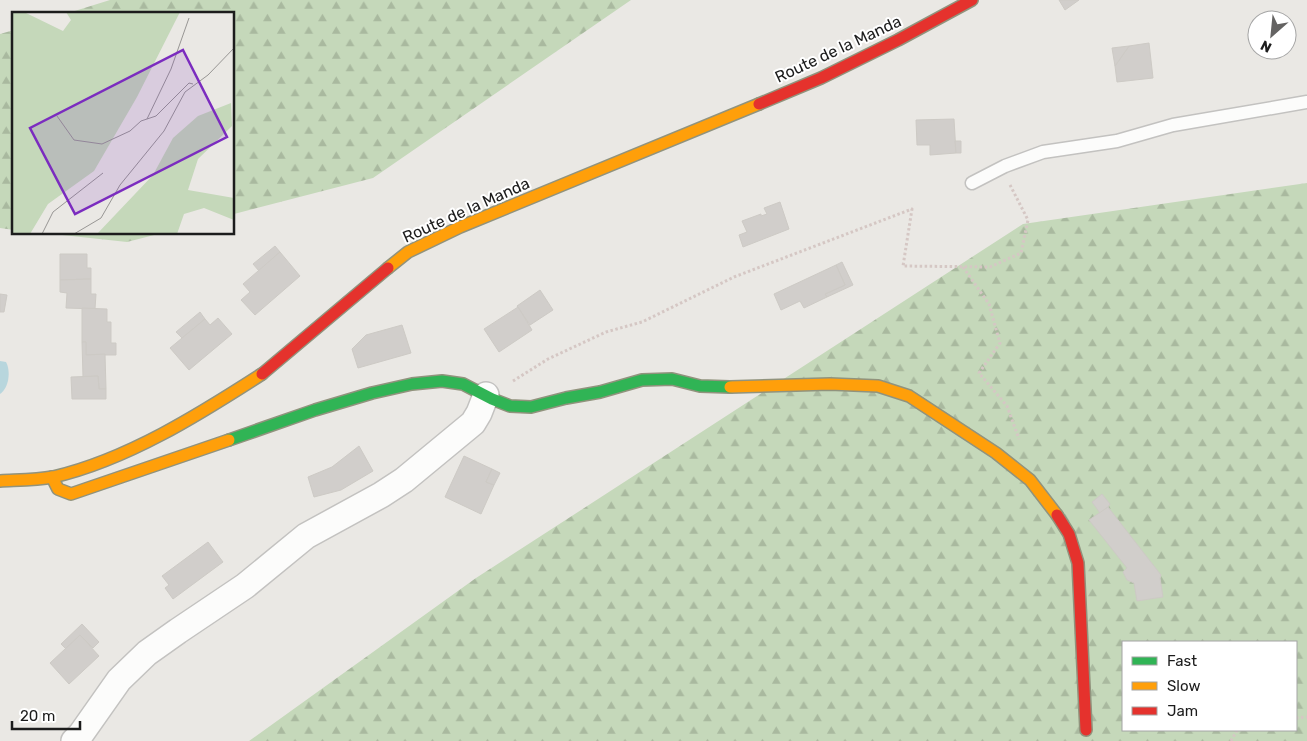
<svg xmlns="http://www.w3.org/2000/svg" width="1307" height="741" font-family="Rubik,sans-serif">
<defs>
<pattern id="forest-firs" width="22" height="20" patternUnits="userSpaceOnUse" patternTransform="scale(1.25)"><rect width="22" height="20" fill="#c5d8ba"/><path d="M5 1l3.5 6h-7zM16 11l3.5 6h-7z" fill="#a9b99f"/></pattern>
</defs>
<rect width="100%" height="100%" fill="#eae8e4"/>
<g fill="url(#forest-firs)" fill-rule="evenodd">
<polygon points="110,0 631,0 373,178 234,214 234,14 65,14"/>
<polygon points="14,30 14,230 0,228 0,34"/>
<path d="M 1307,183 L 1307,741 L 249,741 L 476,578 L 1023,224 ZM 1123,642 L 1296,642 L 1296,730 L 1123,730 Z"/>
<polygon points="53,234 158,234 127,242"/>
</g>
<path fill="#b8d6dd" d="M 0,361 L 6,362 C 11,371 9,388 0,394 Z"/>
<g fill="#d1cecb" stroke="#cdcac5">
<polygon points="1059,0 1079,0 1065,10"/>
<polygon points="1149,43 1153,78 1117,82 1115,66 1129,46"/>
<polygon points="1129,46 1115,66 1112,48"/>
<polygon points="954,119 956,153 930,155 930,145 917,145 916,120"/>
<polygon points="955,141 961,141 961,153 956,153"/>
<polygon points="780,202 789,229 743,247 739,235 747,232 742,221 761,214 761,216 767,214 764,208"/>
<polygon points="275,246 280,252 259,271 253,264"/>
<polygon points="280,252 300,276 255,315 241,300 250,292 243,284"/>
<polygon points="60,254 87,254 87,268 91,268 91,279 60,280"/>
<polygon points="842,262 853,285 827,297 825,294 845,285 836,265"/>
<polygon points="836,265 845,285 825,294 827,297 804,308 800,301 781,310 774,294"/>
<polygon points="91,279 91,294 96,294 95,309 66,308 67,293 60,292 60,280"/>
<polygon points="540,290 553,310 530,325 517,306"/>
<polygon points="0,294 7,295 4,312 0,312"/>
<polygon points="518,307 532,330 499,352 484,329"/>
<polygon points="82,308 107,309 107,322 111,322 111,343 116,343 116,355 86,355 86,342 82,342"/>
<polygon points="200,312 205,319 182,338 176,332"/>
<polygon points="218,318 232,334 189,370 170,348 205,319 210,325"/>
<polygon points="402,325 411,353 358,368 352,349 366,335"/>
<polygon points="82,342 86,342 86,355 105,354 106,389 99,389 98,376 83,377"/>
<polygon points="98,376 99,389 106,389 106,399 72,399 71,377"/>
<polygon points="359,446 373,471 341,490 314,497 308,477 332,467"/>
<polygon points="464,456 492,469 486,482 494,485 481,514 445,497"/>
<polygon points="492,469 500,473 494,485 486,482"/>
<polygon points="1102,494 1110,504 1108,507 1100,513 1092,502"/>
<polygon points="1108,507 1161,575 1160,578 1163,597 1137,601 1134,583 1127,580 1123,572 1127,568 1089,520"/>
<polygon points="208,542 223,562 173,599 165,588 169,585 162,576"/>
<polygon points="82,624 99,642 93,648 80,635 66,649 61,644"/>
<polygon points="80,635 99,656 69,684 50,663"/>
</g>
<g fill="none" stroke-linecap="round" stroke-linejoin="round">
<defs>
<polyline id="lane" points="972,183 1005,166 1043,152 1117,141 1173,125 1307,102"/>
<polyline id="street" points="74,741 81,734 119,680 147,653 178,631 245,586 306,536 381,495 404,480 473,423 479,413 486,395"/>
<polyline id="fast" points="229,440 315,410 372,393 412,384 442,381 463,384 492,399 510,406 531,407 566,398 600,392 642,380 672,379 700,386 730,387"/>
<g id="slow">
<polyline points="388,268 408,252 460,227 759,104"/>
<polyline points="730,387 830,384 878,386 909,396 996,453 1030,480 1057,515"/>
<polyline points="52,477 58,489 71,494 229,440"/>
<path d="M 0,481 C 17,480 36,480 53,477 C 127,460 200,414 262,374"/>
</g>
<g id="jam">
<polyline points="759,104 821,78 898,40 972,0"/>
<polyline points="262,374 388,268"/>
<polyline points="1057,515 1069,534 1078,563 1086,730"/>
</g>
</defs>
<use href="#lane" stroke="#c3c2c0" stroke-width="15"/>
<use href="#street" stroke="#c3c2c0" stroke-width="28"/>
<use href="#fast" stroke="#91937d" stroke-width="14"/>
<use href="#slow" stroke="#91937d" stroke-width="14"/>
<use href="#jam" stroke="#91937d" stroke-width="14"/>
<g stroke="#d5c7c4" stroke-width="3" stroke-dasharray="2.5 2.5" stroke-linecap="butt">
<polyline points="963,267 989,304 1000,343 979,373 1007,406 1019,439"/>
<polyline points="513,381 548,359 606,332 642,322 734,277 912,209 903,266 990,267 1021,253 1028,220 1009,183"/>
<polyline points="1296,718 1307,717"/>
<polyline points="1231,741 1237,730"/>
</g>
<use href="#lane" stroke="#fcfcfb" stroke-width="12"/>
<use href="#street" stroke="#fcfcfb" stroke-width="25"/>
<use href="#fast" stroke="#30b455" stroke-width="11"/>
<use href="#slow" stroke="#ff9f0a" stroke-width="11"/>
<use href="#jam" stroke="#e5322d" stroke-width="11"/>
</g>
<g text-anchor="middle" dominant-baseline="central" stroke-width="4" stroke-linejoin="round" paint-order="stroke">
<g font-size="16" fill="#1c1c1c" stroke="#fff">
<text transform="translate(838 49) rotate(-25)">Route de la Manda</text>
<text transform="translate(466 210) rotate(-24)">Route de la Manda</text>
</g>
</g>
<g transform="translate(12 12)">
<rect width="222" height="222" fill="#eae8e4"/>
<path d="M 0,0 L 12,0 L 51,19 L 59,8 L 54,0 L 168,0 L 125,85 L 82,159 L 36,192 L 18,222 L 0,222 ZM 219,91 L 220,114 L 186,147 L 176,178 L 222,186 L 222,208 L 192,196 L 172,202 L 165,222 L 85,222 L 141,163 L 161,126 L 186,104 Z" fill="#c5d8ba"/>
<path fill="none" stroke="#989694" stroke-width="1" d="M 45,104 L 62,128 L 90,132 L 118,119 L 129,109 L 144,104 L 177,71 L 181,72M 135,107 L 159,57 L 177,6M 30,222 L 41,200 L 91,161M 62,222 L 89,206 L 108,173 L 152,119 L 173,80 L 196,63 L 223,35"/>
<path fill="#7b2cbf" fill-opacity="0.15" stroke="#7b2cbf" stroke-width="2.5" d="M 171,38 L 215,125 L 63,202 L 18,116 Z"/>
<rect width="222" height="222" fill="none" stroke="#1c1c1c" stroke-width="2.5"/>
</g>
<rect x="1122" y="641" width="175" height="90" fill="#ffffff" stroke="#a4a4a4"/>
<rect x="1132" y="657" width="25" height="8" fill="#30b455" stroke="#a4a4a4"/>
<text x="1167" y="666" font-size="15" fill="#1c1c1c">Fast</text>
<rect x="1132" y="682" width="25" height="8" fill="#ff9f0a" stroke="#a4a4a4"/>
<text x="1167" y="691" font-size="15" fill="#1c1c1c">Slow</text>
<rect x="1132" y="707" width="25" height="8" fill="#e5322d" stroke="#a4a4a4"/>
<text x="1167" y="716" font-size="15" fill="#1c1c1c">Jam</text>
<g transform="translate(1272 35) rotate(207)"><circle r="24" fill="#ffffff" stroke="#a4a4a4"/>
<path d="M0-4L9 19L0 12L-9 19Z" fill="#646362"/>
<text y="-8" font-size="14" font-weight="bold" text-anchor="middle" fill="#1c1c1c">N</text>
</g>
<path d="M12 721v8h68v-8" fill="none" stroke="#1c1c1c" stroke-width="2.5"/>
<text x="20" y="721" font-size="15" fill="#1c1c1c" stroke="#ffffff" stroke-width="4" paint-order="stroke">20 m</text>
</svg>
